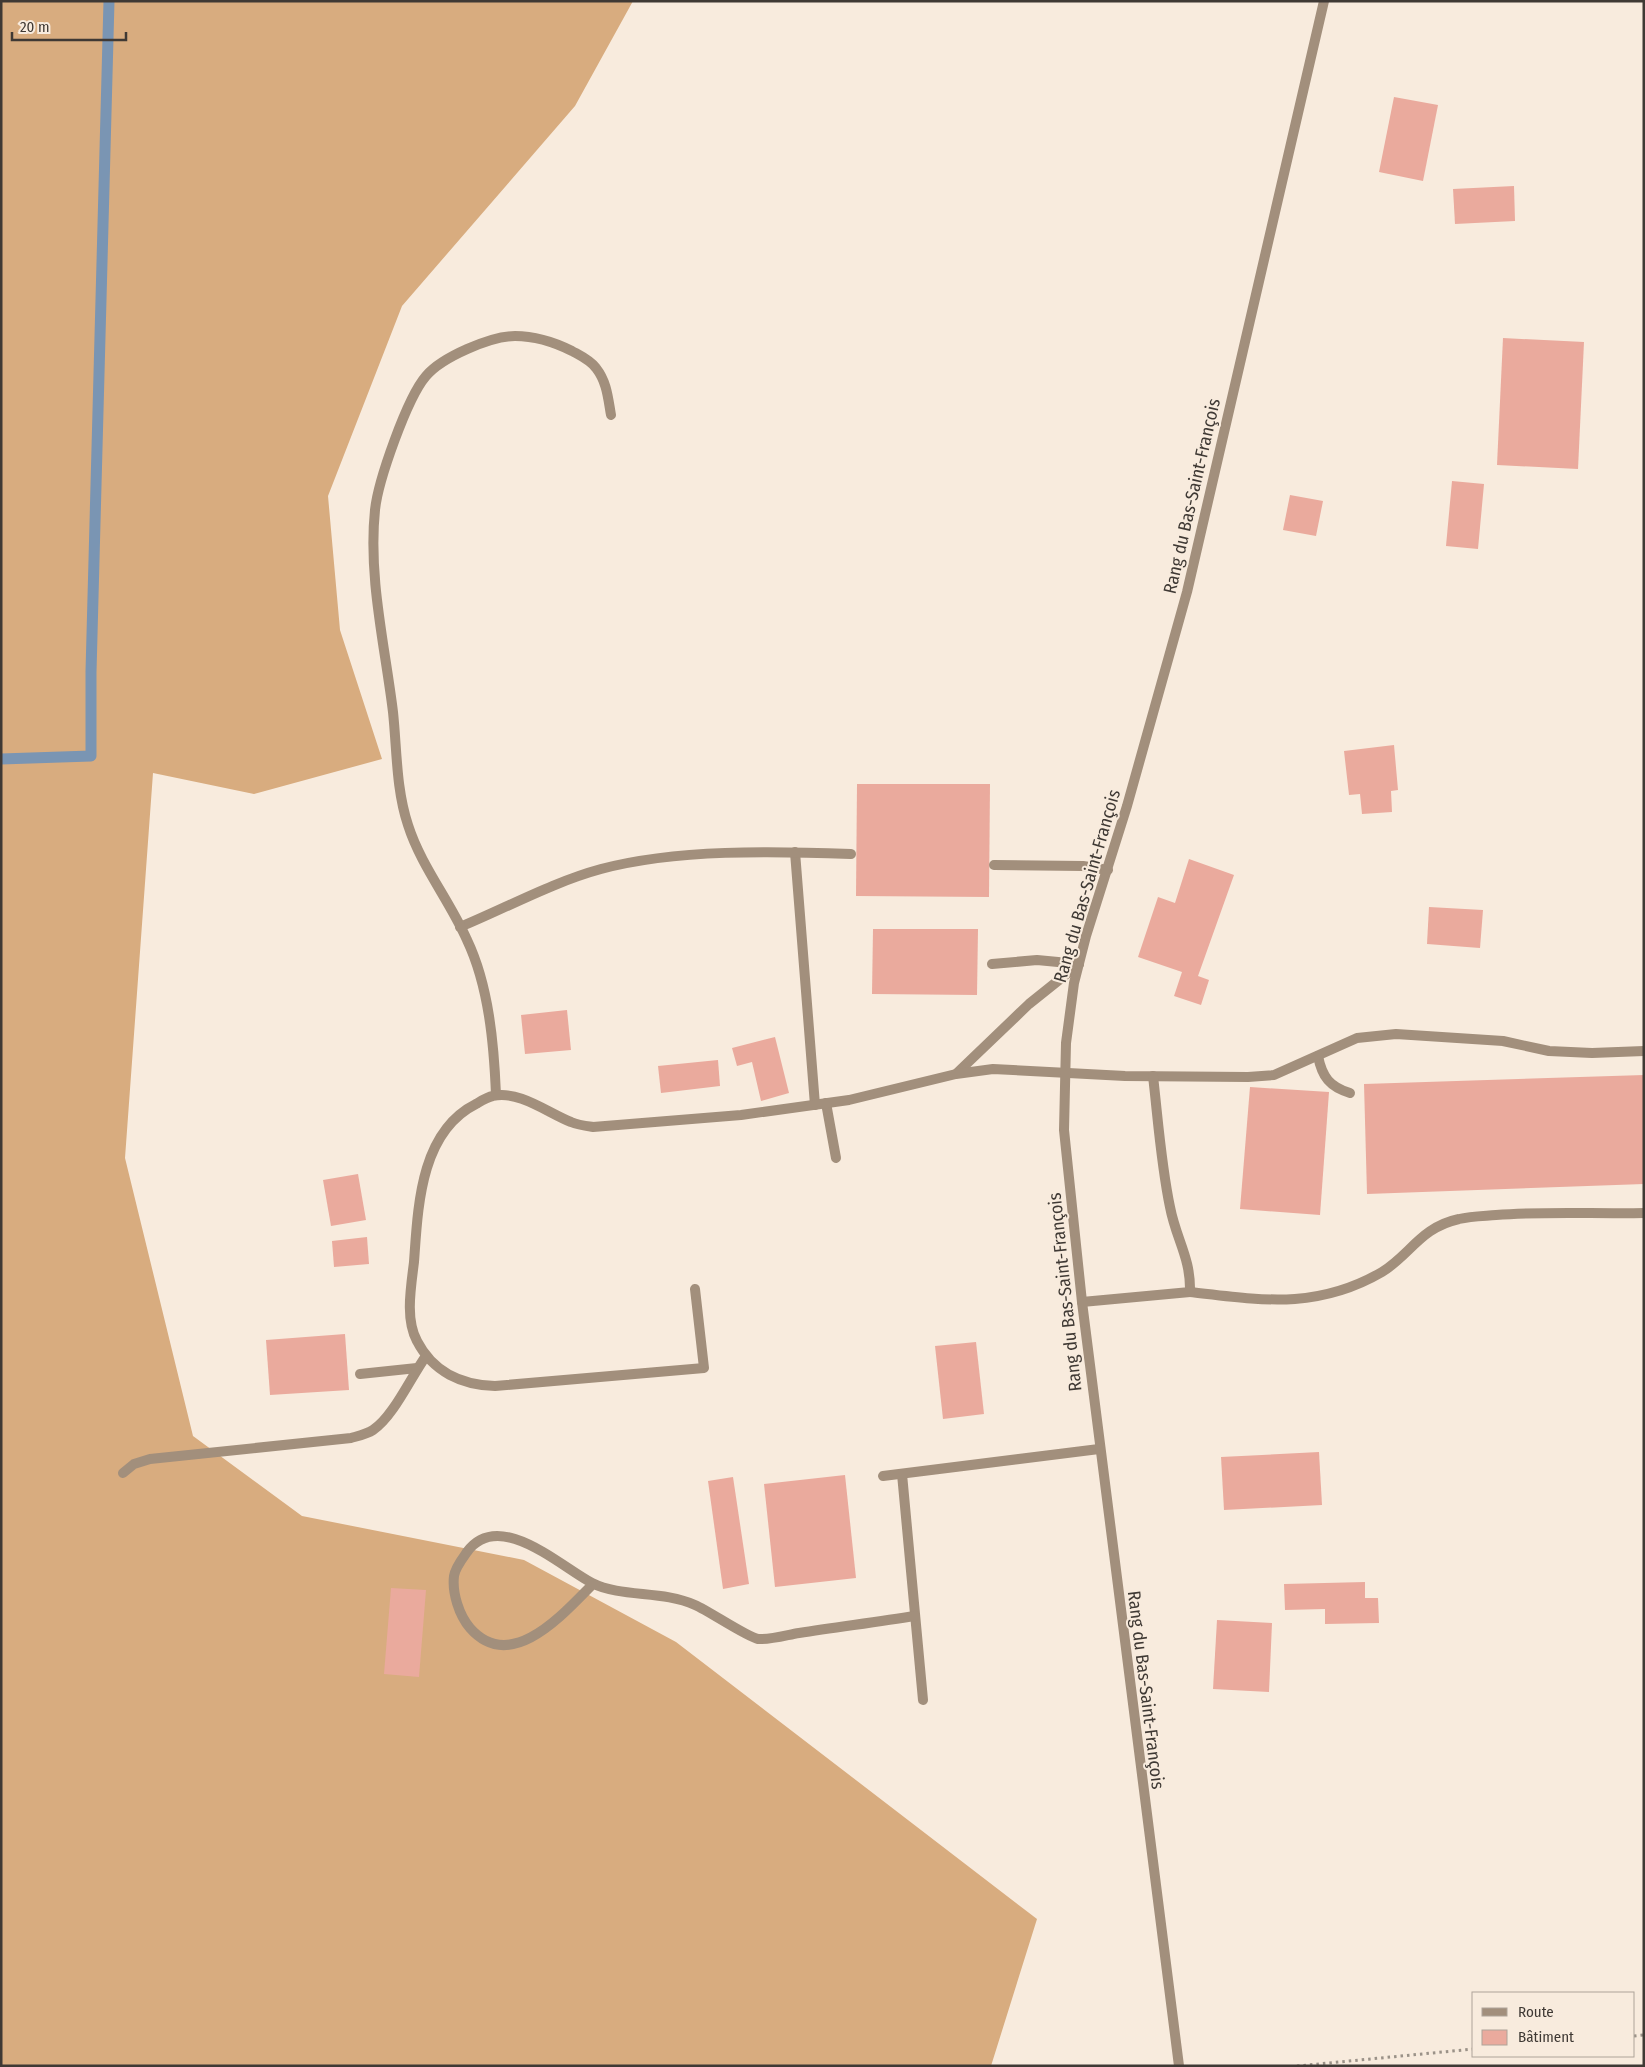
<svg xmlns="http://www.w3.org/2000/svg" width="1645" height="2067" font-family="'Fira Sans Condensed',sans-serif">
<rect width="100%" height="100%" fill="#f8ebdd"/>
<polygon fill="#d8ac7f" points="1,1 633,1 575,106 402,306 328,496 340,630 382,759 254,794 153,773 125,1158 193,1436 302,1516 524,1560 676,1642 1037,1919 991,2066 1,2066"/>
<g fill="none" stroke-linecap="round" stroke-linejoin="round">
<polyline stroke="#7a95b3" stroke-width="11" points="1,759 91,756 91,672 109,1"/>
</g>
<g fill="#eaaa9d">
<polygon points="1394,97 1438,105 1423,181 1379,172"/>
<polygon points="1514,186 1515,221 1455,224 1453,189"/>
<polygon points="1503,338 1584,342 1578,469 1497,465"/>
<polygon points="1452,481 1484,484 1478,549 1446,546"/>
<polygon points="1290,495 1323,501 1316,536 1283,530"/>
<polygon points="1394,745 1398,790 1391,791 1392,812 1362,814 1360,794 1349,795 1344,751"/>
<polygon points="857,784 990,784 989,897 856,896"/>
<polygon points="1189,859 1234,875 1198,976 1209,980 1201,1005 1174,996 1182,972 1138,957 1158,897 1175,903"/>
<polygon points="1429,907 1483,910 1480,948 1427,944"/>
<polygon points="873,929 978,929 977,995 872,994"/>
<polygon points="567,1010 571,1050 525,1054 521,1015"/>
<polygon points="775,1037 789,1093 761,1101 752,1062 737,1066 732,1048"/>
<polygon points="718,1060 720,1086 661,1093 658,1066"/>
<polygon points="1644,1075 1644,1184 1367,1194 1364,1084"/>
<polygon points="1250,1087 1329,1092 1320,1215 1240,1209"/>
<polygon points="358,1174 366,1220 331,1226 323,1180"/>
<polygon points="367,1237 369,1264 334,1267 332,1241"/>
<polygon points="345,1334 349,1390 270,1395 266,1340"/>
<polygon points="976,1342 984,1414 943,1419 935,1346"/>
<polygon points="1319,1452 1322,1505 1224,1510 1221,1457"/>
<polygon points="845,1475 856,1578 775,1587 764,1484"/>
<polygon points="733,1477 749,1584 723,1589 708,1481"/>
<polygon points="1365,1582 1365,1598 1378,1598 1379,1623 1325,1624 1325,1609 1285,1610 1284,1584"/>
<polygon points="391,1588 426,1590 419,1677 384,1674"/>
<polygon points="1217,1620 1272,1623 1269,1692 1213,1689"/>
</g>
<g fill="none" stroke-linecap="round" stroke-linejoin="round">
<g stroke="#9b9288" stroke-width="3" stroke-dasharray="2.5 4" stroke-linecap="butt">
<polyline points="1634,2036 1644,2035"/>
<polyline points="1297,2066 1474,2049"/>
</g>
<g stroke="#a28f7c" stroke-width="10">
<polyline points="795,852 815,1105"/>
<polyline points="994,865 1083,866 1108,870"/>
<path d="M 460,927 C 506,908 553,882 601,869 C 676,849 774,851 851,854"/>
<polyline points="992,964 1037,960 1079,964"/>
<path d="M 1318,1056 C 1322,1077 1330,1087 1350,1093"/>
<polyline points="957,1073 1029,1004 1079,964"/>
<path d="M 496,1095 C 494,1045 489,986 467,940 C 450,901 421,866 408,825 C 396,789 397,750 393,712 C 385,646 368,577 375,510 C 378,481 407,398 426,376 C 442,357 491,336 515,336 C 535,336 554,342 572,351 C 581,356 590,360 596,368 C 607,382 608,398 611,415"/>
<polyline points="826,1103 836,1158"/>
<path d="M 695,1289 L 704,1368 L 495,1386 C 462,1385 433,1372 417,1341 C 405,1319 411,1287 414,1262 C 418,1207 420,1132 476,1104 C 481,1101 487,1097 493,1096 C 519,1090 548,1113 571,1122 C 578,1125 586,1126 593,1127 L 741,1115 L 849,1100 L 956,1074 L 993,1069 L 1125,1076 L 1248,1077 L 1274,1075 L 1357,1038 L 1396,1034 L 1503,1041 L 1549,1051 L 1592,1053 L 1644,1051"/>
<path d="M 1190,1292 C 1261,1300 1317,1310 1382,1272 C 1410,1255 1421,1227 1459,1219 C 1471,1216 1484,1216 1496,1215 C 1547,1211 1594,1214 1644,1213"/>
<path d="M 1082,1302 L 1190,1292 C 1191,1258 1176,1239 1170,1207 C 1161,1164 1158,1119 1153,1076"/>
<polyline points="360,1374 417,1368"/>
<path d="M 123,1473 L 134,1464 L 150,1459 L 351,1438 C 358,1436 367,1434 373,1430 C 393,1417 411,1377 426,1356"/>
<polyline points="902,1474 923,1700"/>
<polyline points="883,1476 1099,1449"/>
<path d="M 593,1584 C 564,1613 511,1675 470,1628 C 459,1615 452,1593 454,1576 C 455,1568 462,1559 467,1552 C 499,1508 561,1567 592,1583 C 622,1598 662,1590 695,1605 C 709,1611 747,1637 758,1639 C 771,1640 787,1635 799,1633 C 838,1627 877,1622 915,1616"/>
</g>
<polyline stroke="#a28f7c" stroke-width="10" points="1179,2066 1082,1302 1064,1130 1066,1043 1074,983 1086,936 1127,806 1187,592 1324,1"/>
</g>
<g text-anchor="middle" dominant-baseline="central" stroke-width="4" stroke-linejoin="round" paint-order="stroke">
<g font-size="18" fill="#3f3934" stroke="#f8ebdd">
<text transform="translate(1192 496) rotate(-77)">Rang du Bas-Saint-François</text>
<text transform="translate(1087 886) rotate(-74)">Rang du Bas-Saint-François</text>
<text transform="translate(1065 1292) rotate(-96)">Rang du Bas-Saint-François</text>
<text transform="translate(1146 1690) rotate(83)">Rang du Bas-Saint-François</text>
</g>
</g>
<rect width="1645" height="2067" fill="none" stroke="#3f3934" stroke-width="5"/>
<rect x="1472" y="1992" width="162" height="65" fill="#f8ebdd" stroke="#aea499"/>
<rect x="1482" y="2008" width="25" height="8" fill="#a28f7c" stroke="#aea499"/>
<text x="1518" y="2017" font-size="15" fill="#3f3934">Route</text>
<rect x="1482" y="2030" width="25" height="15" fill="#eaaa9d" stroke="#aea499"/>
<text x="1518" y="2042" font-size="15" fill="#3f3934">Bâtiment</text>
<path d="M12 32v8h114v-8" fill="none" stroke="#3f3934" stroke-width="2.5"/>
<text x="20" y="32" font-size="15" fill="#3f3934" stroke="#f8ebdd" stroke-width="4" paint-order="stroke">20 m</text>
</svg>
